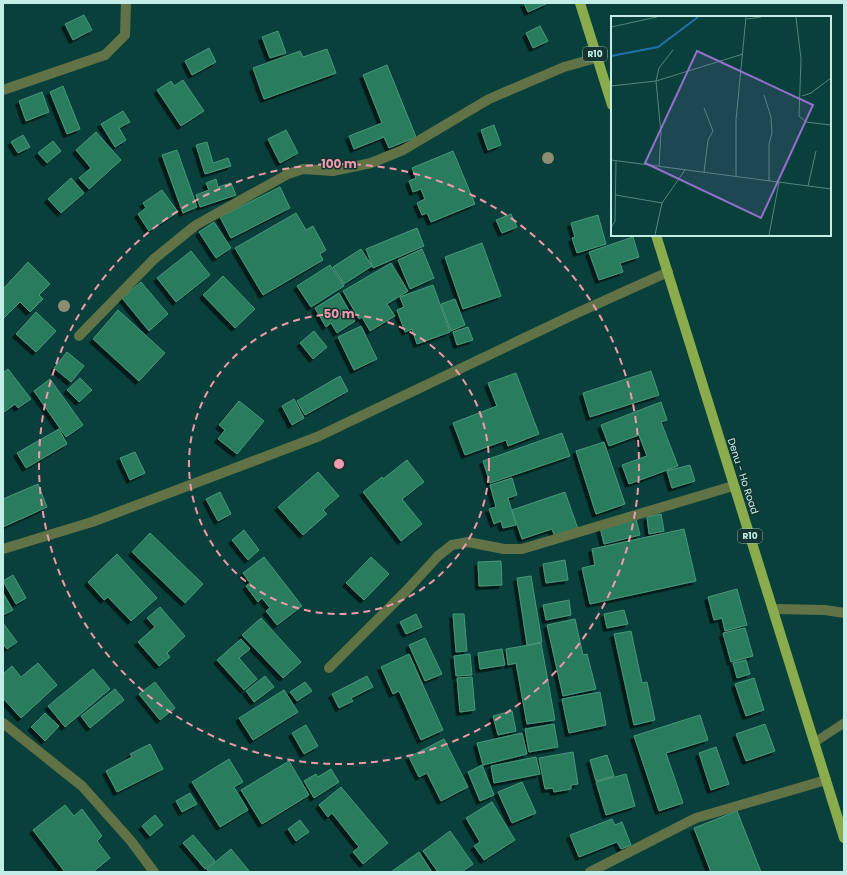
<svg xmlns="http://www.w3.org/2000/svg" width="847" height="875" font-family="Poppins,sans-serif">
<defs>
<filter id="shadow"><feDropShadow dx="-3.5" dy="3.5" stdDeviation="0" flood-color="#0009"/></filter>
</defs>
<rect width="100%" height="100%" fill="#09403b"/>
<g fill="#297b5f" stroke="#4a987a" filter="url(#shadow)">
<polygon points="524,3 548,3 528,12"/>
<polygon points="84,15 92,30 73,40 65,24"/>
<polygon points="540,26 548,41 533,48 526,33"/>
<polygon points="278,31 286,53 270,58 262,37"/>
<polygon points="209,48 216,62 192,75 185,61"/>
<polygon points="327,49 336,73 264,99 253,68 300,51 303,57"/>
<polygon points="387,65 416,137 389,148 384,137 354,149 349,136 382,123 363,75"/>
<polygon points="183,80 204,111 181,126 157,90 171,81 174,86"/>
<polygon points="63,86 80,129 67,134 50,92"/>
<polygon points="42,92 49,112 26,121 19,101"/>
<polygon points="123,111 130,122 119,128 126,140 115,147 101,124"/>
<polygon points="494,125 501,145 488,150 481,130"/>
<polygon points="286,130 298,153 280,163 268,139"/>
<polygon points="96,132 121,160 89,189 79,178 91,168 76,150"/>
<polygon points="23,135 30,147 18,153 11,142"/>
<polygon points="53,141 61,151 47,163 38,153"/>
<polygon points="207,142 213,163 228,158 231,166 205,174 196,145"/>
<polygon points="177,150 197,207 183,213 162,155"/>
<polygon points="453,151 475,204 431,222 427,213 422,215 417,203 425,199 421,189 413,192 409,181 416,178 412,168"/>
<polygon points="71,178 84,193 61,213 48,199"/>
<polygon points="216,179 218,187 231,183 236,195 200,207 196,195 209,190 206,183"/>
<polygon points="280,187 290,208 231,238 220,217"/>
<polygon points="162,190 178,212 149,231 138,214 146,208 143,203"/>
<polygon points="296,213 306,230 313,226 326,250 320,254 323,260 263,295 235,248"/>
<polygon points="511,214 517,227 502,233 496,220"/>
<polygon points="598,215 606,244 577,253 572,238 575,237 571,223"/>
<polygon points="214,222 231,248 216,258 199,232"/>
<polygon points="417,228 424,246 373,268 366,249"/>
<polygon points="633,237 639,257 620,263 623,272 599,280 589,252"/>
<polygon points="482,243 501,296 463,309 445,257"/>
<polygon points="361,249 372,266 344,284 333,267"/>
<polygon points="422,249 434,278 410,289 398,260"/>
<polygon points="191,251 210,275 176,302 157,278"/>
<polygon points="28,262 50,284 39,295 43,299 30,312 20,302 3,319 3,289"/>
<polygon points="391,263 408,291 387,304 395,316 370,331 362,317 359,319 343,291"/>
<polygon points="330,265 344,286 311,307 297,286"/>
<polygon points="223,276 255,309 235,328 203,295"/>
<polygon points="141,282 168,314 149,331 122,298"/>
<polygon points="433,285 450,332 417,344 412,329 405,332 397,310 404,307 400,297"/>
<polygon points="339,293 355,321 337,333 331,323 326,327 315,308"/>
<polygon points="455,299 465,325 451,331 441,304"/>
<polygon points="118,310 165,353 139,381 93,339"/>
<polygon points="36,312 56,331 36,352 16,334"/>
<polygon points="361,326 377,359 354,370 338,337"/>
<polygon points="468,327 473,340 457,345 453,332"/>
<polygon points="314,331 327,347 313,359 300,343"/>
<polygon points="67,352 84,366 71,382 54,368"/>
<polygon points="8,369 31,399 18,408 15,404 3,413 3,373"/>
<polygon points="651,371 659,395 590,417 583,393"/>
<polygon points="516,373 539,434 508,446 506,440 465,455 453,423 497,406 488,383"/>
<polygon points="340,376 348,391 305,415 297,401"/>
<polygon points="80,378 92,390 79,402 67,390"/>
<polygon points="50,379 83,425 66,437 34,391"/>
<polygon points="294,399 304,418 292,425 282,406"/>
<polygon points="239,401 264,421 237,454 218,439 225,430 219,425"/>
<polygon points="661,402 667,420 661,422 678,466 629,484 622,465 647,456 639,435 609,446 601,425"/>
<polygon points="59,429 67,444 26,468 17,453"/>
<polygon points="562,433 570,456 490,483 483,461"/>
<polygon points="604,442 625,504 596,514 576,451"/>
<polygon points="135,452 145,473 130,480 120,458"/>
<polygon points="407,460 424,482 402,499 422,524 401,541 363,492 382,477 383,479"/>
<polygon points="690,465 695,481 672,488 667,471"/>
<polygon points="318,472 339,496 323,510 327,514 303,535 278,507"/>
<polygon points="512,478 517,495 508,498 516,525 503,528 501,521 494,524 489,509 496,507 490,485"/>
<polygon points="38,484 47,507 3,527 3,499"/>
<polygon points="220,492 231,514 218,521 206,499"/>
<polygon points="565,492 578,529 555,537 552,529 522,539 512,510"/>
<polygon points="661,514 664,531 649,534 647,517"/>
<polygon points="636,519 640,535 604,544 600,527"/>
<polygon points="684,529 696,581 590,604 582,568 595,565 592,549"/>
<polygon points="244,530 259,550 248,560 232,540"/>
<polygon points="150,533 203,584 185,603 132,552"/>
<polygon points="117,554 157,598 131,621 108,597 104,600 88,582"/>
<polygon points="264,557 302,606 277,625 266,611 270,608 262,598 258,602 246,586 250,583 243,573"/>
<polygon points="371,557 389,574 364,600 346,583"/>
<polygon points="565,560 568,580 546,583 543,564"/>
<polygon points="501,561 502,585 479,586 478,562"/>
<polygon points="13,575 26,598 16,604 3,581"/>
<polygon points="531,576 542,642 527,645 517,578"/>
<polygon points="737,589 747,625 725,631 722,618 714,620 708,597"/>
<polygon points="3,593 13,610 3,615"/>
<polygon points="569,600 571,615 546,620 543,605"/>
<polygon points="160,607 185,636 167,653 170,657 159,666 138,642 155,627 147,618"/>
<polygon points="624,610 628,624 607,628 604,614"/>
<polygon points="416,614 422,627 406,634 400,622"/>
<polygon points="453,614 464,614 467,651 456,652"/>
<polygon points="261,618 301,662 283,678 242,635"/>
<polygon points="575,619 583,655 587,654 596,689 563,696 547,625"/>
<polygon points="3,623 17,642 7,649 3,644"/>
<polygon points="745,628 753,656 731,662 723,633"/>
<polygon points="631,631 642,683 647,682 655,720 634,725 614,634"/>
<polygon points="425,638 442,674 425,681 409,645"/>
<polygon points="241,639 250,649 239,658 257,679 244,690 217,660"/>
<polygon points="541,643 555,720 527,724 516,663 508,665 506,649"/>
<polygon points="502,649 505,665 480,669 478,653"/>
<polygon points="409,654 443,730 421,740 399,691 393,694 381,667"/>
<polygon points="470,654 472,675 456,676 454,656"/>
<polygon points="746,660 750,674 737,678 733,663"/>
<polygon points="38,663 57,685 21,718 3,698 3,674 12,666 21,677"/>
<polygon points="93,669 110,689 65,727 48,706"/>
<polygon points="265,676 274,687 254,702 246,691"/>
<polygon points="367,676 373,687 351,698 353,701 339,708 332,694"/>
<polygon points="472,677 475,710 460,712 457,678"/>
<polygon points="754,678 764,710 746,716 735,684"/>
<polygon points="155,682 175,708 160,720 139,694"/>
<polygon points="305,682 312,691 297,701 290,692"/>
<polygon points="115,689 124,700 90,728 81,716"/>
<polygon points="284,690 298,712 253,740 239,718"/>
<polygon points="600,692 606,725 569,733 562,699"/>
<polygon points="512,711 516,731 498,735 493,716"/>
<polygon points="45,713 59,726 45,741 31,727"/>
<polygon points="700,715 708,740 666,753 683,803 659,811 634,736"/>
<polygon points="554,724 558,747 529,752 525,729"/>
<polygon points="765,724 775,751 746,761 736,734"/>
<polygon points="306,725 318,746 304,754 292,733"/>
<polygon points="522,733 527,754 483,765 477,743"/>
<polygon points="444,739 468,787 441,801 427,773 419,777 409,757"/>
<polygon points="150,744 163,769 117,792 106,771 132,757 130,754"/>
<polygon points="716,747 729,784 711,790 699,753"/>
<polygon points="573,752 578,784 571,785 571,789 554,792 553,788 545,789 539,758"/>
<polygon points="607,755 614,776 596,781 590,760"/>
<polygon points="536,757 540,774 494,783 491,766"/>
<polygon points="229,759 243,782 234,787 248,810 220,827 192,782"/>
<polygon points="289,761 309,795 262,824 241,790"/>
<polygon points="482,765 494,795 480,801 468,772"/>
<polygon points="331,769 339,782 314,798 304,781 316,774 318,777"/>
<polygon points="626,774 635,806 606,815 596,782"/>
<polygon points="522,782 536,813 512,823 498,792"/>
<polygon points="341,787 388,843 363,864 353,852 359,847 332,813 328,817 319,805"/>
<polygon points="190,793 197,804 182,812 176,801"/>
<polygon points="492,802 515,840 484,860 474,846 480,842 466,818"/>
<polygon points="65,805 74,816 82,809 102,836 97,841 110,858 93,872 65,872 33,830"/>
<polygon points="737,811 761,872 711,872 694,828"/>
<polygon points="155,815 163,825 150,836 142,826"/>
<polygon points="612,819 615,825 622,822 631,845 621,849 617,842 579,857 570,835"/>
<polygon points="300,820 309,832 296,841 288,829"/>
<polygon points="450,831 473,864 462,872 438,872 423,851"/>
<polygon points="193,835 215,861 205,869 183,843"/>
<polygon points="231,849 250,872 209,872 207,869"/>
<polygon points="419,852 432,872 391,872"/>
</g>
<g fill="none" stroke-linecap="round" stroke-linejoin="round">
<polyline stroke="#617346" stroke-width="9" points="815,742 844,723"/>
<g stroke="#617346" stroke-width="10">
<polyline points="3,90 105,55 125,35 126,3"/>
<polyline points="79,336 154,259 196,225 288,174 303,169 333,171 371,163 403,150 489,99 564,67 596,58"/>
<polyline points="3,549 92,522 317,437 577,313 668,272"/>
<polyline points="774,609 825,610 844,613"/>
<polyline points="329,668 407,590 438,556 452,545 468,542 504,549 522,549 733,486"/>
<polyline points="3,723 82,786 131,841 154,872"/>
<polyline points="590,872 696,818 826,780"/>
</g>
<g stroke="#8aac4d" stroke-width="10">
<polyline points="580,3 612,105"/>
<polyline points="656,235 844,838"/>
</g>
</g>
<g fill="#8c8d74">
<circle cx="548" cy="158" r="6"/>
<circle cx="64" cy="306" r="6"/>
</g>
<g fill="none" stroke="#f29aad" stroke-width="2" stroke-dasharray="7 5">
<circle cx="339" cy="464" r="150"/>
<circle cx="339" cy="464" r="300"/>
</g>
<g text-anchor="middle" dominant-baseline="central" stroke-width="3" stroke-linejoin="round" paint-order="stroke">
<g fill="#153330" stroke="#8fb6b1" stroke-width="1">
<rect x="583" y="47" width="24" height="14" rx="3"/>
<rect x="738" y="529" width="24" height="14" rx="3"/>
</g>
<g font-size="9" font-weight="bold" fill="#c3eee8">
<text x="595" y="54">R10</text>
<text x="750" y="536">R10</text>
</g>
<g font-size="10" fill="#c3eee8" stroke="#153330">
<text transform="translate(743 476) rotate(72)">Denu - Ho Road</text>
</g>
</g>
<g transform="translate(611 16)">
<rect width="220" height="220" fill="#09403b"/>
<path fill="none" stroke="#2071ae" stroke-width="2" d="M 0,40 L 47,31 L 87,1"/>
<path fill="none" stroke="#538680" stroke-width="1" d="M 185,1 L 190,43 L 188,100 L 195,106 L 220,109M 136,3 L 150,1M 0,11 L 46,1M 0,70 L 45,65 L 132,38M 153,79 L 160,101 L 161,117 L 158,128 L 158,165M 191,80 L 200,77 L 220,62M 0,144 L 220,173M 48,150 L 50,117 L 45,65 L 48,52 L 62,34M 93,156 L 97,124 L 102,115 L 93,92M 125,161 L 125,104 L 135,1M 197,170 L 205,135M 5,179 L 51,187M 0,212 L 4,205 L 5,145M 44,219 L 51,187 L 74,154M 158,219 L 168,166"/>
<path fill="#9470cd" fill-opacity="0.15" stroke="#9470cd" stroke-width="2" d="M 86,35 L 202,89 L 150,202 L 34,147 Z"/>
<rect width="220" height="220" fill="none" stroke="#c3eee8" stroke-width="2"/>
</g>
<circle cx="339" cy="464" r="6" fill="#f29aad" stroke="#153330" stroke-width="2"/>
<g font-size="12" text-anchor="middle" font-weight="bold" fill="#f29aad" stroke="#153330" stroke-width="3" stroke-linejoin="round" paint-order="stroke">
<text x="339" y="168">100 m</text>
<text x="339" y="318">50 m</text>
</g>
<rect width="847" height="875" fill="none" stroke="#c3eee8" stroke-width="8"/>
</svg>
